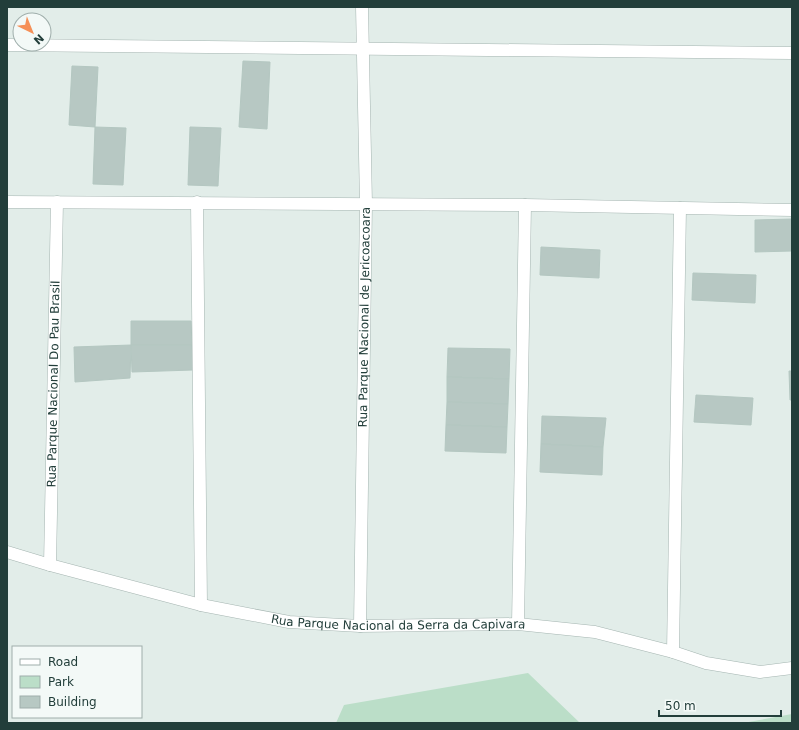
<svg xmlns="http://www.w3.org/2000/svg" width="799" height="730" font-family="'DejaVu Sans',sans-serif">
<rect width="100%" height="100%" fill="#e2ede9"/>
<g fill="#bbdec8">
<polygon points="528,673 579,722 596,723 336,723 344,705"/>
<polygon points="792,714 792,723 743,723"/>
</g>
<g fill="#b7c8c3" stroke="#b4c7c1">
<polygon points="243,61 270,62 267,129 239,127"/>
<polygon points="72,66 98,67 95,127 69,125"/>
<polygon points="95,127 126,128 123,185 93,184"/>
<polygon points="190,127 221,128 218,186 188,185"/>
<polygon points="792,219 792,251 755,252 755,220"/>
<polygon points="541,247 600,250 599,278 540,275"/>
<polygon points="693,273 756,275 755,303 692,300"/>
<polygon points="131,321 191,321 192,345 131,345"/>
<polygon points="131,345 192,345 193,370 132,372"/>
<polygon points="131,345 130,378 75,382 74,347"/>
<polygon points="448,348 510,349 509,379 447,377"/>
<polygon points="789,371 792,371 792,400 790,400"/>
<polygon points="447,377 509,379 508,404 447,402"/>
<polygon points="696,395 753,398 751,425 694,422"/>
<polygon points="447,402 508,404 507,427 446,425"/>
<polygon points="542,416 606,418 603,447 541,444"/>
<polygon points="446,425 507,427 506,453 445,451"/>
<polygon points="541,444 603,447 602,475 540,472"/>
</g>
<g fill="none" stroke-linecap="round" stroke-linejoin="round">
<defs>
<g id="minor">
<polyline points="7,45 792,53"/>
<polyline points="7,202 525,205 792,210"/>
<polyline points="197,202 201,605"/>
<path id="s1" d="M 7,552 L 50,565 L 201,605 L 289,622 L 360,626 L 518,624 L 595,632 L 673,652 L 706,663 L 760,672 L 792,668"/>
<path id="s2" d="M 50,565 L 57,202"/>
<polyline points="518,624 525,205"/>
<path id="s3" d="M 360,626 L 366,204 L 362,7"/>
<polyline points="673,652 680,208"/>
</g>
</defs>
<use href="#minor" stroke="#a5b5b1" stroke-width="13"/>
<use href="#minor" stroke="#fff" stroke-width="12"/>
</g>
<g text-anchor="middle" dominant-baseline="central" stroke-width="3" stroke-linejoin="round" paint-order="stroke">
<g font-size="12" fill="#223e3a" stroke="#f3f9f7">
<text stroke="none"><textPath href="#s3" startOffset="309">Rua Parque Nacional de Jericoacoara</textPath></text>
<text stroke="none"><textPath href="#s2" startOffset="181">Rua Parque Nacional Do Pau Brasil</textPath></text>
<text stroke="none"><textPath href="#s1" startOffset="400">Rua Parque Nacional da Serra da Capivara</textPath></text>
</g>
</g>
<rect width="799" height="730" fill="none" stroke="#223e3a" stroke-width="16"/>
<rect x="12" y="646" width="130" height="72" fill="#f3f9f7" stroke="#9faeab"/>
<rect x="20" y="659" width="20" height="6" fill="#ffffff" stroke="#9faeab"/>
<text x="48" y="666" font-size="12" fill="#223e3a">Road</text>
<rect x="20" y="676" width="20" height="12" fill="#bbdec8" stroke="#9faeab"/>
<text x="48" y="686" font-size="12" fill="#223e3a">Park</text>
<rect x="20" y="696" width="20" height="12" fill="#b7c8c3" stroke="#9faeab"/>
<text x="48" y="706" font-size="12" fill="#223e3a">Building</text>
<g transform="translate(32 32) rotate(137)"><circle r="19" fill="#f3f9f7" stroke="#9faeab"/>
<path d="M0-3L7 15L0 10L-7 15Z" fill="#f59058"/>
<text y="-6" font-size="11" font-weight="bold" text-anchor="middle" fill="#223e3a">N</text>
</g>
<path d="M659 710v6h122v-6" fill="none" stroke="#223e3a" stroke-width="2"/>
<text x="665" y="710" font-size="12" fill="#223e3a" stroke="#f3f9f7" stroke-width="3" paint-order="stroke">50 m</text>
</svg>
